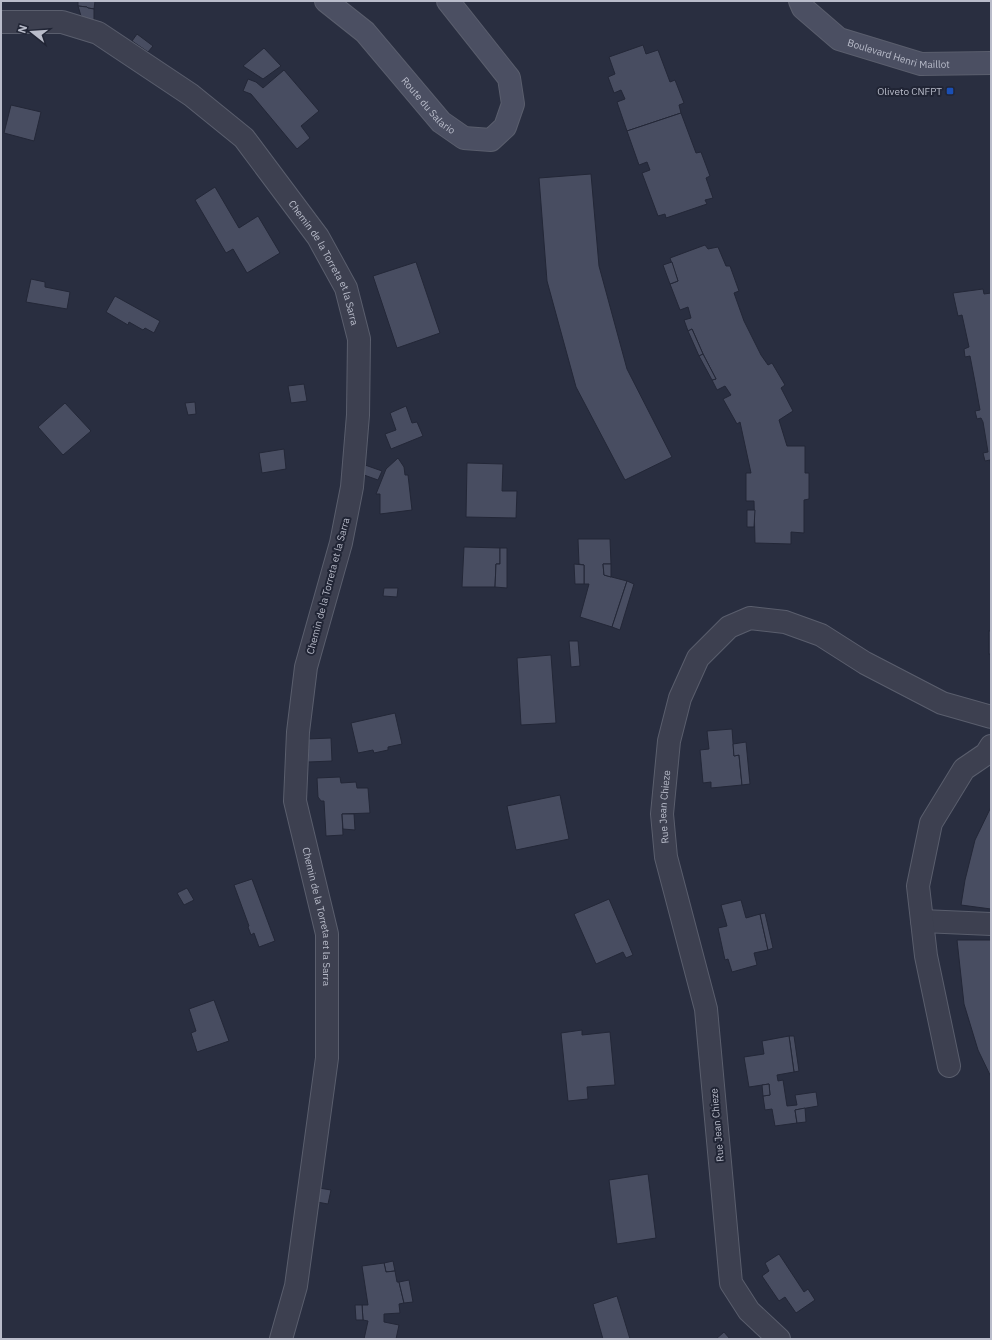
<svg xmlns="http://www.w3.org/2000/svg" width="992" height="1340" font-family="'IBM Plex Sans',sans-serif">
<rect width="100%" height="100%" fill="#292e40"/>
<g fill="#484d61" stroke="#232737">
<polygon points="78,1 95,1 94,9 88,8 87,7 78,6"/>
<polygon points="78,6 87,7 88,8 94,9 94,24 81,16"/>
<polygon points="137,34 153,46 148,52 132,41"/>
<polygon points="643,45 646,54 658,50 670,82 675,80 684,103 679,105 681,113 627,131 617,102 625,99 621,90 614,93 608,77 615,74 609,57"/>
<polygon points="264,48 281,66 263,79 243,66"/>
<polygon points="284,70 319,111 301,126 310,138 297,149 251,94 243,91 248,79 256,82 263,88"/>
<polygon points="11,105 41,112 34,141 4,133"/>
<polygon points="681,113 696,153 701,152 710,176 706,178 713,198 705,200 707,204 666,218 665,214 658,216 642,173 650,170 647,162 639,165 627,131"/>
<polygon points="591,174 599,266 627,369 672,457 625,480 576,387 547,281 539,178"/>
<polygon points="215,187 239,228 258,216 280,253 247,273 233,249 226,253 195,200"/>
<polygon points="705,245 708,249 718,247 726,266 730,266 739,291 734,293 744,321 761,355 768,365 772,363 785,385 781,388 793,411 779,420 787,446 805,446 805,473 809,473 809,499 804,500 804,533 791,532 791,544 755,543 754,501 746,501 746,473 751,473 740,422 737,424 723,399 731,395 725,386 717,390 712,380 716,379 703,354 692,329 688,331 684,320 691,318 688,307 680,310 670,284 678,281 670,258"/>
<polygon points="416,262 440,333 397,348 373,276"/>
<polygon points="672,262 678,281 670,284 663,265"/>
<polygon points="31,279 45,282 45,287 70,292 67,309 26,302"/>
<polygon points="983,289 984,294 991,293 991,468 990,460 985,461 983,453 988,452 983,422 981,418 977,419 975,411 980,410 975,382 970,356 965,357 964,349 969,347 962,315 958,316 953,293"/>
<polygon points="115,296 160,321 154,333 145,328 143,330 129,322 128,325 106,312"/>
<polygon points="692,329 703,354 699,356 688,331"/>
<polygon points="703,354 716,379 712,380 699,356"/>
<polygon points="304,384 307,401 291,403 288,386"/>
<polygon points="195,402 196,414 188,415 185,403"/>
<polygon points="65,403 91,431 63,455 38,427"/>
<polygon points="406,406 412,423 417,422 423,436 391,449 385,434 396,430 390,413"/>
<polygon points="284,449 286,469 262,473 259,453"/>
<polygon points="398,458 404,467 405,475 408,475 412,510 380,514 380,494 376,494 386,469"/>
<polygon points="467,463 503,464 502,491 517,491 516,518 466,517"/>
<polygon points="365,465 382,471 378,480 364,475"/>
<polygon points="747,510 755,510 754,527 747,527"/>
<polygon points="578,539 610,539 611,564 603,564 604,575 627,581 612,627 580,617 589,584 584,584 584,565 579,564"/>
<polygon points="464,547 500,548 500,564 496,564 495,587 462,587"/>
<polygon points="500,548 507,548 507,588 495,587 496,564 500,564"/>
<polygon points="574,564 584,565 584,584 575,584"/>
<polygon points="603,564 611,564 611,577 604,575"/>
<polygon points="627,581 634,584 620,630 612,627"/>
<polygon points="384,588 398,588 397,597 383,596"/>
<rect x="989" y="631" width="2" height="23"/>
<polygon points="569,641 578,641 580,666 571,667"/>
<polygon points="551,655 556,723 521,725 517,658"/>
<polygon points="395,713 402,744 388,747 388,750 374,753 373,750 358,753 351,723"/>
<polygon points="732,729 734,756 739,755 742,785 711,788 711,782 703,783 700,750 709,749 707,731"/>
<polygon points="331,738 332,761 308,762 307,739"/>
<polygon points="746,742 750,784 742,785 739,755 734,756 733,744"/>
<polygon points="340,777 341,783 356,782 357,788 368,788 370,813 342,814 343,835 326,836 324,801 321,801 318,797 317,778"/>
<polygon points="560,795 569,839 516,850 507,806"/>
<polygon points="991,807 991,909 961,905 965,880 975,840"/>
<polygon points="342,814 354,814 355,830 343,829"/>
<polygon points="252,879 275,941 259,947 254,933 251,935 248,927 249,926 234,885"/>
<polygon points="187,888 194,900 184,905 177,893"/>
<polygon points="609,899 633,955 626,958 623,952 596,964 574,914"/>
<polygon points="741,900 746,918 760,914 768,950 754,953 757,965 732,972 728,959 725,960 718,928 727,926 721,905"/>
<polygon points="765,913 773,948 768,950 760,914"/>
<polygon points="957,940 991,940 991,1077 978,1050 964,1004"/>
<polygon points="214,1000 229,1041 197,1052 191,1033 196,1031 189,1009"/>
<polygon points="582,1030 582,1035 610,1032 615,1085 587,1087 588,1099 568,1101 561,1033"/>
<polygon points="789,1036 794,1036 799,1071 794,1072"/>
<polygon points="789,1036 794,1072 777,1075 778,1081 783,1080 787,1106 797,1105 795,1095 816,1092 818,1106 795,1110 797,1123 775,1126 772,1109 765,1110 763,1096 770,1095 769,1084 749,1087 744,1057 764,1054 762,1041"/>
<polygon points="769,1084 770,1095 763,1096 762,1085"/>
<polygon points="805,1108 806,1122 797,1123 795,1110"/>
<polygon points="648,1174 656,1238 617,1244 609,1180"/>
<polygon points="319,1188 331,1190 328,1204 317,1202"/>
<polygon points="779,1254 804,1292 808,1289 815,1300 796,1313 785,1297 779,1301 762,1276 769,1271 765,1263"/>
<polygon points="393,1261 395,1271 386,1272 384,1263"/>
<polygon points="384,1263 386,1272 395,1271 397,1282 399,1282 404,1303 399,1304 400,1313 384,1314 384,1322 399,1325 396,1339 364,1339 368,1321 363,1320 362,1305 368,1305 362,1266"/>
<polygon points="409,1280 413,1302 404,1303 399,1282"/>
<polygon points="617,1296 630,1339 603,1339 593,1304"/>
<polygon points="355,1305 362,1305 363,1320 356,1320"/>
<polygon points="724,1332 730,1339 716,1339"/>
</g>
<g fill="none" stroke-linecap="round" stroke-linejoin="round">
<defs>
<g id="street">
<path id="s1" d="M 1,22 L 62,22 L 98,33 L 191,95 L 244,138 L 318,237 L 346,288 L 359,339 L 358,415 L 352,487 L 341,543 L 306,667 L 298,732 L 295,801 L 327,934 L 327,1058 L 296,1286 L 281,1339"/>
<polyline points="922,921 991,924"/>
<polyline points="949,1066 926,956 918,886 931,823 964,769 986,754 991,746"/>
<path id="s2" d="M 779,1339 L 749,1311 L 731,1283 L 706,1009 L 666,857 L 662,814 L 669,741 L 680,698 L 698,658 L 729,627 L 750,618 L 785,622 L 821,635 L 865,663 L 942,703 L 991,717"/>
</g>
<g id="secondary">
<path id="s3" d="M 326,1 L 365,32 L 441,122 L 464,138 L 491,140 L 505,127 L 513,104 L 509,78 L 448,1"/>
<path id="s4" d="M 800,1 L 803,8 L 839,39 L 921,64 L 991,63"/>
</g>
</defs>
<use href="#street" stroke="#5a5e6d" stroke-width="24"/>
<use href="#secondary" stroke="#5a5e6d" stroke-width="24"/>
<use href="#street" stroke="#3d4050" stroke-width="22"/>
<use href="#secondary" stroke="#4b4f62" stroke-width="22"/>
</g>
<rect fill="#1a4fb4" stroke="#212535" stroke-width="1.5" x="946" y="87" width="8" height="8" rx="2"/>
<g text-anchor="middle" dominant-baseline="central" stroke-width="4" stroke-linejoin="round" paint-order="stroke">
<g font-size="10" fill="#b9bcca" stroke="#212535">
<text stroke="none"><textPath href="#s4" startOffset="117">Boulevard Henri Maillot</textPath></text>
<text stroke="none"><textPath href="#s3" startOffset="147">Route du Salario</textPath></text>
<text stroke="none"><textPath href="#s1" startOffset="428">Chemin de la Torreta et la Sarra</textPath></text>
<text transform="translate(328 586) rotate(-75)">Chemin de la Torreta et la Sarra</text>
<text stroke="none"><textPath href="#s2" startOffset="557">Rue Jean Chieze</textPath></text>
<text stroke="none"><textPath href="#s1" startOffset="1100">Chemin de la Torreta et la Sarra</textPath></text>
<text transform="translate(717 1125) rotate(-95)">Rue Jean Chieze</text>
</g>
<g font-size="10" fill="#b9bcca" stroke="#212535" text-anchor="end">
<text x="942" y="91">Oliveto CNFPT</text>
</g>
</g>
<rect width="992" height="1340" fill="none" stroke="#b9bcca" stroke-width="4"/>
<g transform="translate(32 32) rotate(287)" stroke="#212535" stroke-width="3" paint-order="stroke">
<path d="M0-3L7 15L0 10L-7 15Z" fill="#b9bcca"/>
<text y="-6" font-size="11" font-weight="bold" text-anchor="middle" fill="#b9bcca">N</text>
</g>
</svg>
